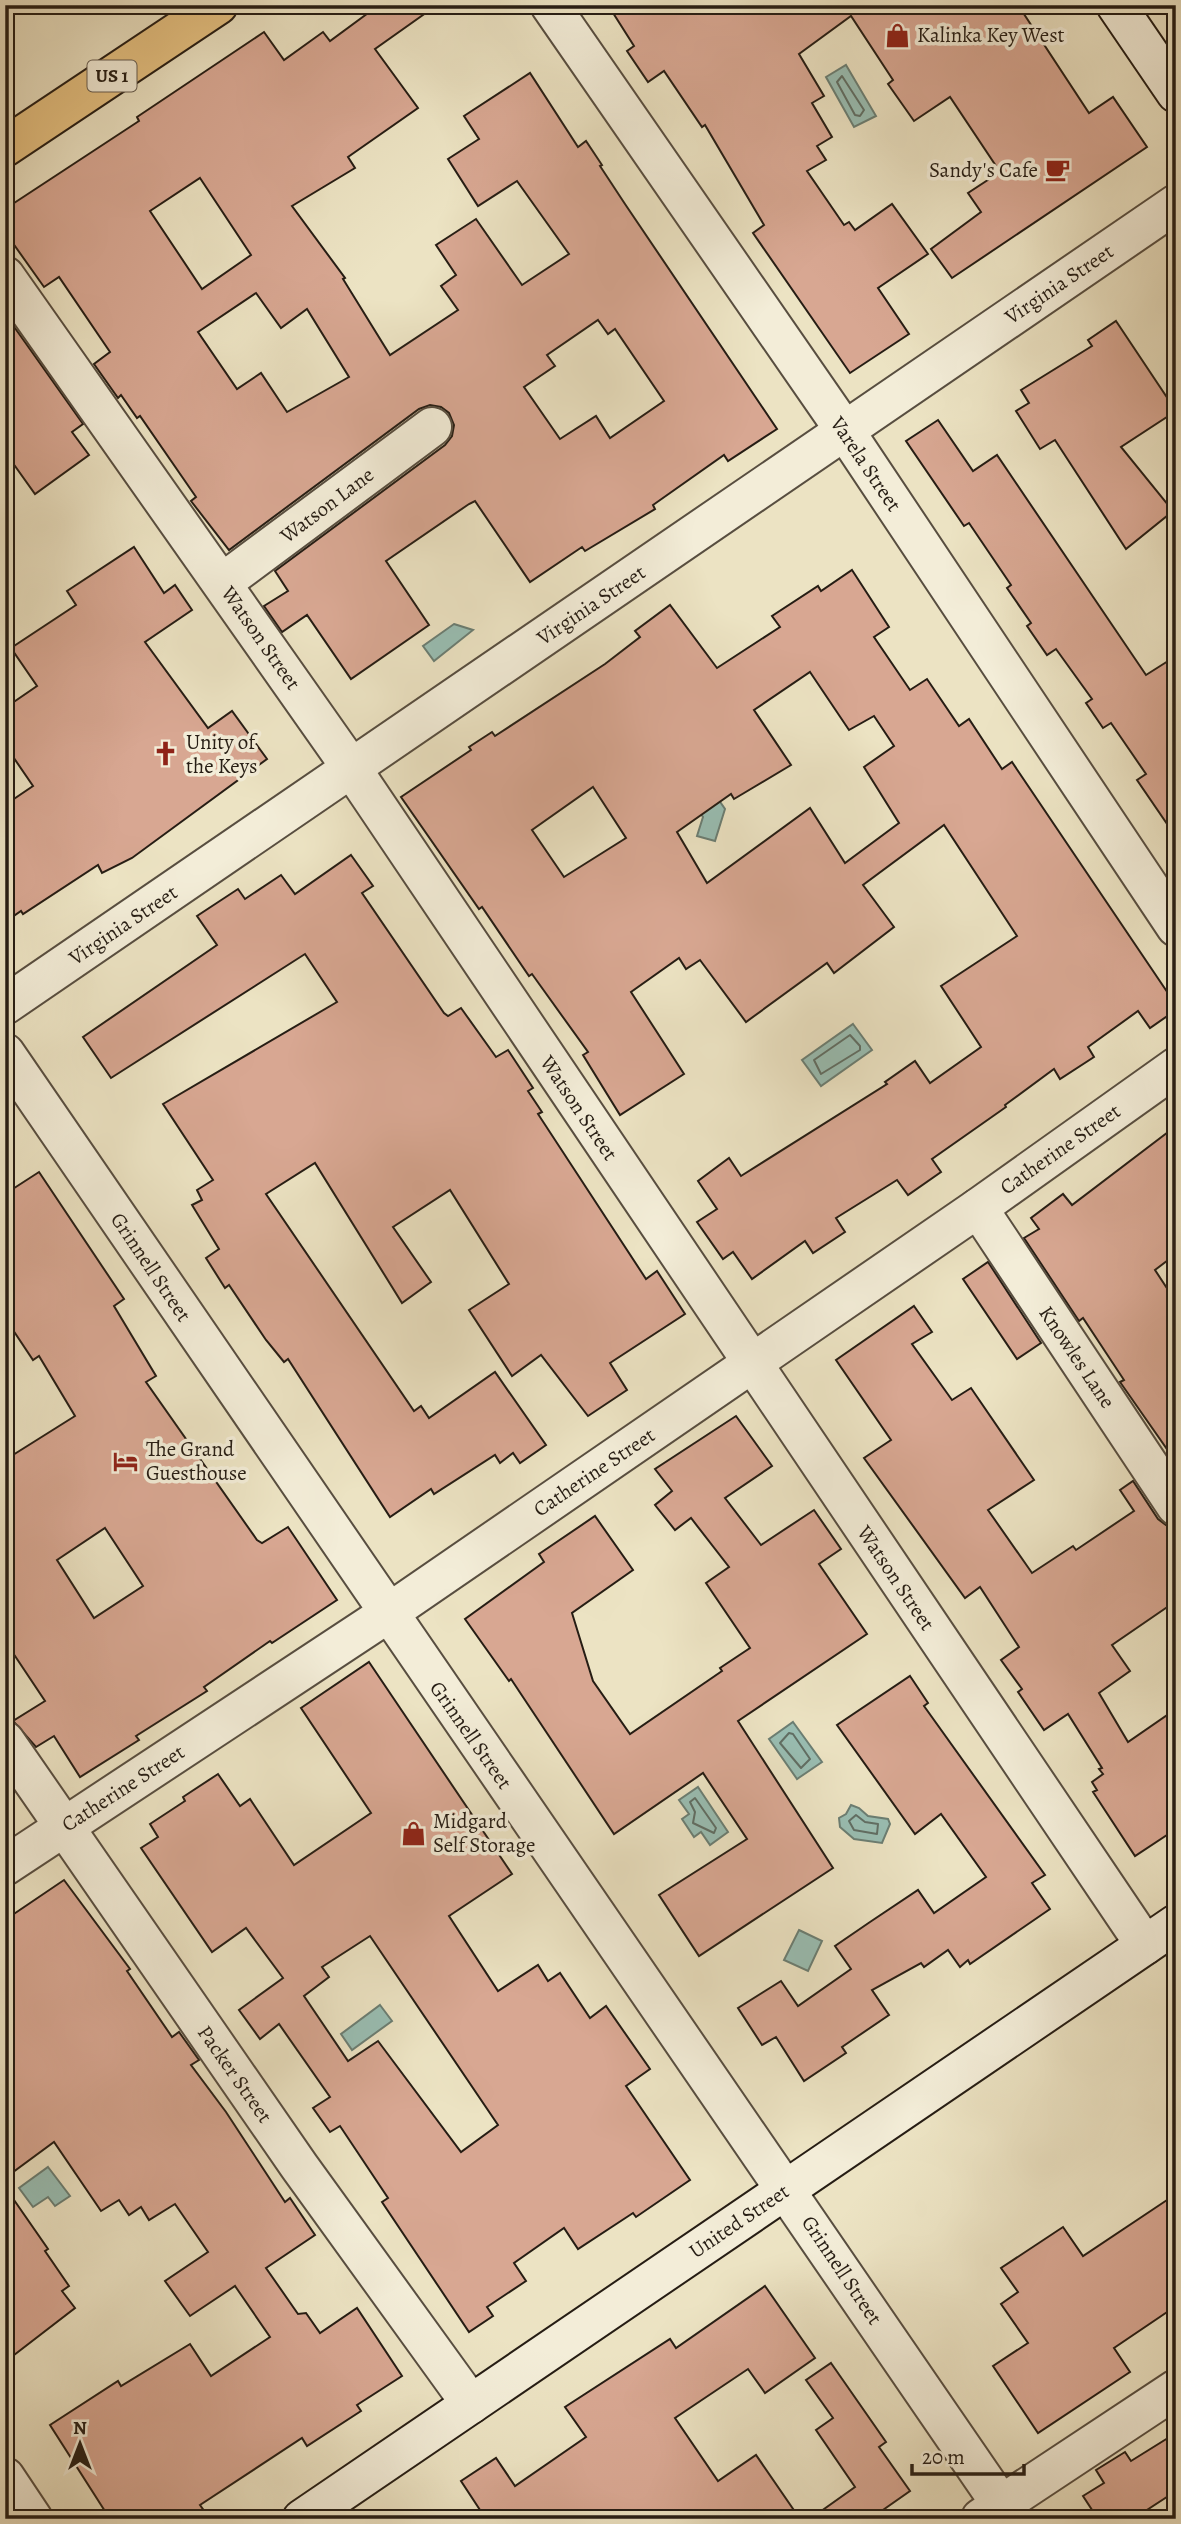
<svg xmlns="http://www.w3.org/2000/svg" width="1181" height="2524" font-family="Alegreya,serif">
<rect width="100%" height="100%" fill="#ece3c3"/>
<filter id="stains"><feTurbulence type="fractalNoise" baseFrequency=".00286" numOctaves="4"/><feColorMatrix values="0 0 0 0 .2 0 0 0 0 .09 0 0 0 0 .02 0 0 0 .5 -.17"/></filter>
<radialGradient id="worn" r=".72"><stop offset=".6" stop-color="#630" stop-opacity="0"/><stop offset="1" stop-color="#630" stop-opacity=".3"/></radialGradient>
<g fill="#99beb3" stroke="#6b7e73" stroke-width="2">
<polygon points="846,65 876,116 854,127 826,77"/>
<polygon points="454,624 473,630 434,661 423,646"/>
<polygon points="707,783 725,809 715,841 697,836 703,817 688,796"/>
<polygon points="853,1024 872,1050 821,1086 802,1060"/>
<polygon points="793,1722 822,1762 797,1779 769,1739"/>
<polygon points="698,1787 728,1832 710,1845 701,1832 694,1837 682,1819 689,1814 679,1800"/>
<polygon points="851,1805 859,1808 868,1816 888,1819 890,1824 882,1843 854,1839 840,1827 839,1818 846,1814"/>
<polygon points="799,1930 822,1941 808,1971 784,1960"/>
<polygon points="380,2005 392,2021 352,2050 341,2034"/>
<polygon points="48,2167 70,2196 55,2206 48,2197 33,2207 19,2188"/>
</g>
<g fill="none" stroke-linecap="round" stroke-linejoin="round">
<g stroke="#606e64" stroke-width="2">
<polygon points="842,76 864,110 860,116 855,115 837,82"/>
<polygon points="850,1035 860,1046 860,1050 821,1074 814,1060"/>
<polygon points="789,1733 793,1734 810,1759 801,1768 780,1743"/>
<polygon points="695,1798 716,1828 714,1833 693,1823 695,1812 690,1802"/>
<polygon points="856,1815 865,1822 878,1824 877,1834 854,1830 849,1821"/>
</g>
</g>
<g fill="#d8a792" stroke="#261d14" stroke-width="2" fill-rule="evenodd">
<path d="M 379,5 L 437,5 L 375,49 L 418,108 L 348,157 L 355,168 L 292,206 L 345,278 L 343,279 L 390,355 L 458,310 L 441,286 L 456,275 L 436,245 L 476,219 L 522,285 L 569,254 L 517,181 L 478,206 L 448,159 L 479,139 L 464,116 L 530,73 L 578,147 L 586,141 L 602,165 L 600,166 L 625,204 L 777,429 L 728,461 L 724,455 L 653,505 L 655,509 L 585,551 L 582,547 L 530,582 L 475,501 L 469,504 L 386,561 L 429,625 L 351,679 L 307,615 L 282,632 L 264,606 L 288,591 L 275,571 L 445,445 L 452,436 L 454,425 L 449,413 L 441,407 L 430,405 L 419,409 L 229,550 L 191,501 L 196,497 L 140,416 L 137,418 L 121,395 L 118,398 L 94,364 L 110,352 L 59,277 L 44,287 L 5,232 L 5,209 L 139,121 L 137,117 L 264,32 L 284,60 L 323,32 L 330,41 ZM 200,178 L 251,255 L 202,289 L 150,211 ZM 256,293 L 281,328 L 307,309 L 349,377 L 287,412 L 261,373 L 237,389 L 198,332 ZM 598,320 L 608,334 L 615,329 L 664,401 L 610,438 L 596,416 L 560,439 L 524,387 L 555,366 L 547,355 Z"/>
<polygon points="608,5 1018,5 1089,113 1113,97 1147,147 952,278 931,249 981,212 968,193 1000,172 950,97 914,121 888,84 893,80 851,16 799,54 824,96 812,103 832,137 817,146 826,160 807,171 844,225 849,222 855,230 892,204 928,254 878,288 909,334 850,373 753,233 764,225 705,125 702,127 664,71 648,82 627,51 634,46"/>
<polygon points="5,314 83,424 72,432 89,455 35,494 5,452"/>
<polygon points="1116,321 1176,411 1121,447 1173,511 1126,549 1055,440 1040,449 1016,411 1029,403 1021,390 1092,346 1088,340"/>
<polygon points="938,420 973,471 997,455 1146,675 1176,656 1176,837 1137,780 1146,774 1111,723 1103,728 1086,703 1092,699 1056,649 1047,655 1027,626 1031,623 1007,588 1011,585 969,523 964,526 906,441"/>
<polygon points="134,547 164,593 175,585 192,610 145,642 208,728 232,711 267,759 132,858 102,873 98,865 23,914 21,911 5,922 5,805 33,786 5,745 5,708 37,686 11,648 76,605 67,591"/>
<path d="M 852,570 L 889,627 L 874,637 L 910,690 L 927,679 L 959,726 L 969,719 L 1002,769 L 1012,762 L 1176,1005 L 1176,1010 L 1150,1028 L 1138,1011 L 1088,1047 L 1094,1057 L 1060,1079 L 1054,1069 L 1005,1105 L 1006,1107 L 932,1159 L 941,1172 L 908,1195 L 897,1180 L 836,1218 L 845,1232 L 813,1253 L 805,1241 L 752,1279 L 733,1252 L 723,1259 L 697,1222 L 717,1209 L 698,1181 L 729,1158 L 741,1176 L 887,1084 L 885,1082 L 915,1061 L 930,1083 L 981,1047 L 941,986 L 1017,936 L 944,825 L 863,885 L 894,927 L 834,973 L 827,963 L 746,1022 L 700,960 L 686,969 L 679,958 L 631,992 L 684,1074 L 620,1115 L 583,1055 L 588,1052 L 532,974 L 529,976 L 482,907 L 479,909 L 401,797 L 471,750 L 469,747 L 492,732 L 495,736 L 605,664 L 640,637 L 635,631 L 670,605 L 717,668 L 780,627 L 772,616 L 818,586 L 821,591 ZM 810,672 L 849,730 L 874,716 L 894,746 L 864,767 L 899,823 L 845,863 L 810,808 L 707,883 L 677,832 L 731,794 L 734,799 L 791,765 L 754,710 ZM 593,787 L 626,838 L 564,877 L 532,830 Z"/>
<polygon points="351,855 373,886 362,893 444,1013 448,1016 461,1008 496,1057 508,1050 533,1088 528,1091 542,1112 538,1114 646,1279 657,1271 685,1314 610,1363 627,1390 588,1416 541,1355 512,1376 469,1310 509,1284 450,1190 393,1227 431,1282 402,1303 315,1163 266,1194 414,1411 421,1406 429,1418 495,1372 546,1445 520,1463 513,1453 500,1463 495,1455 434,1494 431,1489 390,1517 288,1359 284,1362 266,1340 229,1285 225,1288 206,1258 219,1249 192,1205 202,1200 197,1190 213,1180 163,1104 337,1002 305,954 111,1078 83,1037 217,945 197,916 238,889 245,899 281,875 295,894"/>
<polygon points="1176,1126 1176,1254 1155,1270 1176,1302 1176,1462 1120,1382 1124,1380 1083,1318 1079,1321 1024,1238 1039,1229 1031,1218 1063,1194 1072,1205"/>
<path d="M 39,1172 L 124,1299 L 114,1306 L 156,1376 L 146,1382 L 257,1540 L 262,1543 L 288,1527 L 337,1600 L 272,1643 L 270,1641 L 204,1687 L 207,1691 L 136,1736 L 139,1740 L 80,1777 L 54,1736 L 36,1747 L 13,1721 L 45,1701 L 5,1641 L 5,1460 L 75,1416 L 39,1356 L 33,1360 L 5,1318 L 5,1194 ZM 105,1528 L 143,1586 L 94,1618 L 57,1560 Z"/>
<polygon points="988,1262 1041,1343 1017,1359 963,1279"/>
<polygon points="914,1306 932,1332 912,1344 952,1400 971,1388 1034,1480 988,1510 1032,1573 1073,1546 1076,1550 1134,1511 1120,1490 1133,1481 1158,1519 1166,1525 1176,1528 1176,1601 1112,1645 1130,1671 1099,1693 1128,1742 1176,1709 1176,1829 1135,1856 1093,1792 1097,1790 1092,1782 1103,1774 1099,1769 1102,1768 1068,1714 1044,1730 1018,1692 1022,1689 1001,1660 1019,1647 980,1587 965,1598 864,1458 891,1440 836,1360"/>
<polygon points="736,1416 772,1466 725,1498 761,1545 814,1510 841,1549 819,1564 867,1634 738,1721 833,1868 699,1956 659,1895 747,1839 703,1773 614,1834 511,1679 509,1681 465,1619 544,1562 539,1554 595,1516 633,1570 572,1613 593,1681 630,1734 722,1671 720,1668 750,1648 706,1583 729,1567 691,1518 675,1530 655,1505 672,1491 655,1469"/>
<path d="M 369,1662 L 512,1874 L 449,1916 L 498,1991 L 538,1965 L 548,1981 L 560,1973 L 590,2018 L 606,2006 L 650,2069 L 626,2086 L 690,2180 L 636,2217 L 633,2213 L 578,2249 L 564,2228 L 514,2263 L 526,2281 L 487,2307 L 493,2316 L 469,2332 L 382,2202 L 388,2198 L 340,2126 L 330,2132 L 313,2108 L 330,2097 L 279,2024 L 260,2039 L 239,2010 L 283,1978 L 246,1928 L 212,1952 L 141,1848 L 158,1837 L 150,1824 L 185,1801 L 183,1797 L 218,1774 L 240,1806 L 250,1799 L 294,1865 L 371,1813 L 301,1708 ZM 370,1936 L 498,2125 L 461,2152 L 378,2041 L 348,2061 L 304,1996 L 329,1977 L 322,1967 Z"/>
<polygon points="910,1676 928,1703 924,1706 1045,1875 1032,1883 1050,1909 970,1964 968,1960 960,1967 948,1950 924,1967 921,1963 872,1990 889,2015 842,2047 846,2053 804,2081 776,2037 762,2045 738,2008 781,1981 798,2006 851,1969 835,1946 870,1922 918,1890 934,1913 986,1877 941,1814 915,1834 837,1725"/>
<polygon points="64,1880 130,1969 127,1971 172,2037 179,2032 199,2060 191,2065 226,2112 285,2202 290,2198 315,2235 266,2268 298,2314 306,2313 320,2333 357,2308 402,2376 357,2405 361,2411 307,2446 302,2438 200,2505 210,2519 110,2519 50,2425 118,2381 121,2386 190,2344 211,2376 270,2337 235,2286 190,2316 165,2281 208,2252 175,2204 149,2220 141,2207 129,2215 119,2200 101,2211 54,2142 5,2178 5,1920"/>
<polygon points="5,2187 48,2249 45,2251 69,2286 62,2291 75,2308 5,2362"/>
<polygon points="1176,2194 1176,2306 1114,2348 1130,2372 1038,2433 993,2366 1028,2343 1001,2304 1018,2292 1001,2268 1063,2227 1083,2256"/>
<polygon points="765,2286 815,2358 765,2393 748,2369 675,2418 718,2481 756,2455 800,2519 467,2519 480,2510 461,2481 496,2458 515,2486 586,2437 565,2407 670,2339 676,2348"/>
<polygon points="831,2363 886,2442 879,2447 910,2491 870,2519 810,2519 855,2487 816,2430 833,2418 806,2380"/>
<polygon points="1176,2433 1176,2491 1133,2519 1098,2519 1083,2496 1104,2483 1096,2470 1125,2452 1131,2461"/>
</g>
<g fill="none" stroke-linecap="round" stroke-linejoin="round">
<defs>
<g id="street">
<polyline points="550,5 845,431 1176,927"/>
<polyline points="5,276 352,769 1145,1945"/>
<polyline points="222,583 432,427"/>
<polyline points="5,1005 1176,204"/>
<path d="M 5,1053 C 339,1543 677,2029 1011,2519"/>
<polyline points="978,1208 1176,1506"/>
<polyline points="5,1741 299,2166 471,2404"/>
<polyline points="5,1866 387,1614 978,1208 1176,1067"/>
<polyline points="5,2477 33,2519"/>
<polyline points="981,2518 1176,2389"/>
</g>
<g id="secondary">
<polyline points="1116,5 1176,93"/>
<polyline points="302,2519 1176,1924"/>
</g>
<polyline id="primary" points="5,147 218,5"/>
</defs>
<use href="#street" stroke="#584e40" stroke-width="42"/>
<use href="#secondary" stroke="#261d14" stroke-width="42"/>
<use href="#primary" stroke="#261d14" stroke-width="42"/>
<use href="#street" stroke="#f3edd8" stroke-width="38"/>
<use href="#secondary" stroke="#f3edd8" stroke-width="38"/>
<use href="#primary" stroke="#e6c282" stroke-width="38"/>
</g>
<defs>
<symbol id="shop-bare" viewBox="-9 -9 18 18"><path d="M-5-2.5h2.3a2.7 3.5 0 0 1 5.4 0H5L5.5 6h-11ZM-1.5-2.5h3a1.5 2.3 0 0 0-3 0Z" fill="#8f2418" stroke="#f3edd8" stroke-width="2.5" paint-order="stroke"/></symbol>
<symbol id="cafe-bare" viewBox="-9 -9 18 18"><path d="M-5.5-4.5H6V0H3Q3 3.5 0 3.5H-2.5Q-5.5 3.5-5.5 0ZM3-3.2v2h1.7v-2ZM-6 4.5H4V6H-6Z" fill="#8f2418" stroke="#f3edd8" stroke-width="2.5" paint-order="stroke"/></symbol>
<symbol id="church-bare" viewBox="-9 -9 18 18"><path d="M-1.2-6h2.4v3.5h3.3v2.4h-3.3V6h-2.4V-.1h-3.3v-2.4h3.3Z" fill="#8f2418" stroke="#f3edd8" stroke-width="2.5" paint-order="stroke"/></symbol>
<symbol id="hotel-bare" viewBox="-9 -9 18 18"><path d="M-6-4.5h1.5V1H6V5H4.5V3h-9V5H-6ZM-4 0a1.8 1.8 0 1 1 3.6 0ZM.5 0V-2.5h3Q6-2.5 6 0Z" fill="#8f2418" stroke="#f3edd8" stroke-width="2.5" paint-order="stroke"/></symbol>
</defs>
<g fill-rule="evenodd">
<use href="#shop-bare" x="880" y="18" width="35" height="35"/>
<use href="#cafe-bare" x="1040" y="152" width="35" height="35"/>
<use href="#church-bare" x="148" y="736" width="35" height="35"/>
<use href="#hotel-bare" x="108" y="1444" width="35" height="35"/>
<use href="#shop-bare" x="396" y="1816" width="35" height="35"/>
</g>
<g text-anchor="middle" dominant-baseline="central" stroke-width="7" stroke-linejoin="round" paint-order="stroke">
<rect fill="#f3edd8" stroke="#645b4f" stroke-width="2" x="87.5" y="60.5" width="49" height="31" rx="5"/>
<g font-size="19" font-weight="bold" fill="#261d14">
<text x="112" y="76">US 1</text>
</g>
<g font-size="21" fill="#261d14" stroke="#f3edd8" text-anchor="start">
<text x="917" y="35">Kalinka Key West</text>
<text x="1038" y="170" text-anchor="end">Sandy's Cafe</text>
<text x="186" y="742">Unity of<tspan x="186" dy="24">the Keys</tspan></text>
<text x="146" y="1449">The Grand<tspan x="146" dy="24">Guesthouse</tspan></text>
<text x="433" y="1821">Midgard<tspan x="433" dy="24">Self Storage</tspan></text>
</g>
<g font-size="21" fill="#261d14" stroke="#f3edd8">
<text transform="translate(1059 284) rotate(-34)">Virginia Street</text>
<text transform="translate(866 464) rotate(56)">Varela Street</text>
<text transform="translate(327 505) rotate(-37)">Watson Lane</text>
<text transform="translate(591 605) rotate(-34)">Virginia Street</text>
<text transform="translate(261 638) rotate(55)">Watson Street</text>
<text transform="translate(123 925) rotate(-34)">Virginia Street</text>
<text transform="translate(579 1108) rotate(56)">Watson Street</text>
<text transform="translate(1060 1149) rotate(-35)">Catherine Street</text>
<text transform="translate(151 1267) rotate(56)">Grinnell Street</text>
<text transform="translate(1077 1357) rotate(56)">Knowles Lane</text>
<text transform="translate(594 1472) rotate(-34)">Catherine Street</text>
<text transform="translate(896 1578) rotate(56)">Watson Street</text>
<text transform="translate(471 1735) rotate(55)">Grinnell Street</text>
<text transform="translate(123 1788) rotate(-33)">Catherine Street</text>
<text transform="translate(235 2074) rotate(55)">Packer Street</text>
<text transform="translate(739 2221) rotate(-34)">United Street</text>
<text transform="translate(842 2270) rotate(56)">Grinnell Street</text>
</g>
</g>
<rect width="1181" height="2524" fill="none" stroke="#ece3c3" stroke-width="28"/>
<rect x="7" y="7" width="1167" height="2510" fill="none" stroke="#261d14" stroke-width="3.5"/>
<rect x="14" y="14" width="1153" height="2496" fill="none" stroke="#261d14" stroke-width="2"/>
<g transform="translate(80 2444)" stroke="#f3edd8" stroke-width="5" paint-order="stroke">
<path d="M0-5L12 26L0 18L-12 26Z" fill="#261d14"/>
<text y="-10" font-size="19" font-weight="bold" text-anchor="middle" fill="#261d14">N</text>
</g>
<path d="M912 2464v10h112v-10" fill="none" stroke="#261d14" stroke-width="3.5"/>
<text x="922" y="2464" font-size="21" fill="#261d14" stroke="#f3edd8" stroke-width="5" paint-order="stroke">20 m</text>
<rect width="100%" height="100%" filter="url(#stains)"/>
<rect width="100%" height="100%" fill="url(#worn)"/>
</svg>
